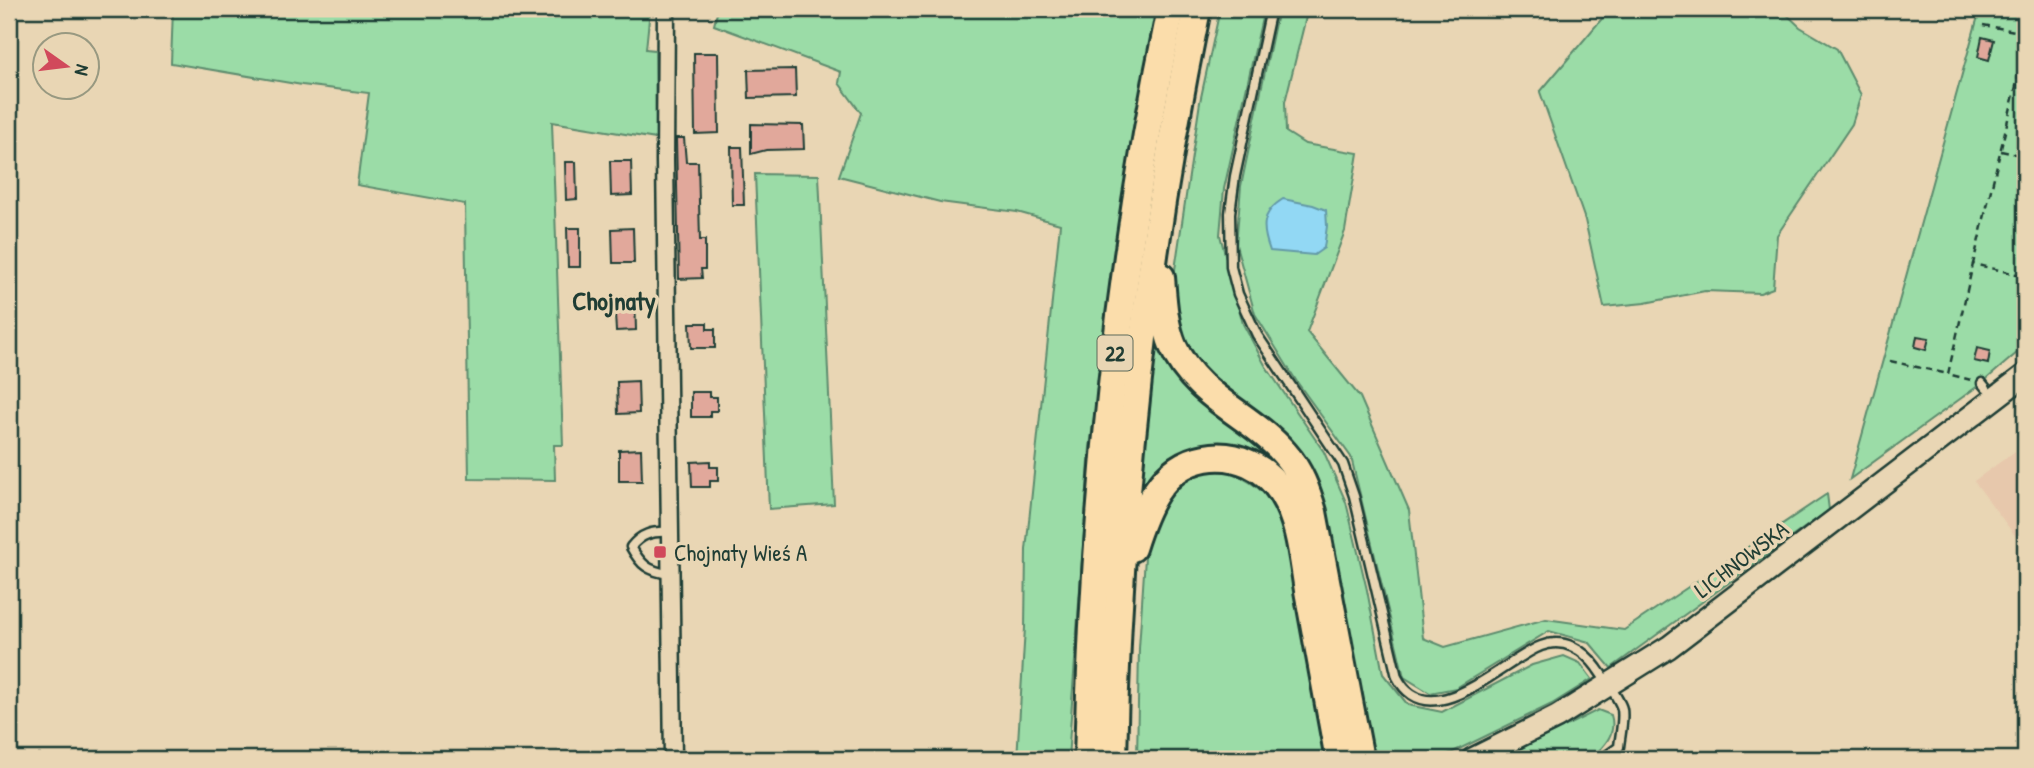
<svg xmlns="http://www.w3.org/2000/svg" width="2034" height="768" font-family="'Patrick Hand',sans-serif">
<rect width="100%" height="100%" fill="#e9d6b4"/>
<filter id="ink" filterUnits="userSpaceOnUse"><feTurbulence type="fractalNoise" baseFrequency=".0143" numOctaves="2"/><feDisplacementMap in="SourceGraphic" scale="14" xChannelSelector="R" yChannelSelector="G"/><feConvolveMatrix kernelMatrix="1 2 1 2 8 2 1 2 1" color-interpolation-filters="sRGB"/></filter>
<g filter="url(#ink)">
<polygon fill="#e7c8ac" points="2025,444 2025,549 1974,481"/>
<g fill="#9bdca7" stroke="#5d8c6e" stroke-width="2">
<polygon points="173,9 650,9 646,49 655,50 656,139 552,122 563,445 554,445 555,480 469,479 465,204 357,185 369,93 302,85 171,63"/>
<polygon points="718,9 1157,9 1119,224 1090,447 1068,759 1017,759 1025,628 1026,550 1060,224 1017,212 940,202 839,176 861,113 839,83 841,72 714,25"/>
<polygon points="1220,9 1264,9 1224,189 1220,235 1243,324 1265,365 1324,452 1346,502 1367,590 1383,674 1408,705 1442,712 1532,665 1564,656 1580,663 1592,679 1552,704 1451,753 1434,759 1379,759 1371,743 1364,741 1325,514 1198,369 1180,329 1173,283 1200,102"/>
<polygon points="1278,9 1308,9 1285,102 1286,132 1305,144 1358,153 1345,231 1307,332 1360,397 1409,510 1423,638 1445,647 1546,619 1624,630 1827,494 1829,510 1611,668 1589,642 1549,631 1456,688 1430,693 1404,677 1351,457 1297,382 1255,314 1236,245 1241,186"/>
<polygon points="1610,9 1781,9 1800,27 1837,49 1861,95 1852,124 1777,235 1773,288 1760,293 1705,291 1645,303 1604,307 1585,220 1540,92"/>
<polygon points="1980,9 2025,9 2025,346 1982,383 1850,479"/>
<polygon points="755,174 819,175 834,504 769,509"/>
<polygon points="1157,322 1245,427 1295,482 1266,462 1160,468 1149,478 1142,491 1140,490"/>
<path d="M 1220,469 C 1258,481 1274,497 1287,535 L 1326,747 L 1323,759 L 1137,759 L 1139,648 L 1146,542 L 1156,516 L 1168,497 L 1181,483 L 1198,472 Z"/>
<path d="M 1598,710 L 1611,715 C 1617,734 1604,746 1591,759 L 1499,759 Z"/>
</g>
<path fill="#92d8f4" stroke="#649aa7" stroke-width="2" d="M 1283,199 L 1313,205 L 1326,210 L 1327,226 L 1324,248 L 1314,255 L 1270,251 C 1262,229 1260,213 1283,199 Z"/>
<g fill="#e1a89b" stroke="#1f3d34" stroke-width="2">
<polygon points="1982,37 1994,40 1989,60 1978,57"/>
<polygon points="694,53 718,53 719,133 695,134"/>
<polygon points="795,69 796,97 749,98 748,70"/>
<polygon points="751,124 803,125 804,149 766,150 751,154"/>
<polygon points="676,138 684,138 686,162 698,162 700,240 705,240 705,269 701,269 702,278 679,279"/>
<polygon points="731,147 742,147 744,205 732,205"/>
<polygon points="610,161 631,161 632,195 611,196"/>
<polygon points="565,162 576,162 577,199 566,200"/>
<polygon points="567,228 580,228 580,267 568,267"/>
<polygon points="633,228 634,263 613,263 612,229"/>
<polygon points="635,296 636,330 616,331 614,297"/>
<polygon points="690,323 707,323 707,329 715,329 715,348 691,348"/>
<polygon points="1917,336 1929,338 1926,350 1915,347"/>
<polygon points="1977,348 1990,351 1988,364 1974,361"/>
<polygon points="638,381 639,413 618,414 617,382"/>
<polygon points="691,392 709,392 709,397 717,397 717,411 710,411 710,417 691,417"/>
<polygon points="641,449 642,481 619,481 619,450"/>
<polygon points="710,461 710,467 718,467 718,481 710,481 710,487 692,487 691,462"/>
</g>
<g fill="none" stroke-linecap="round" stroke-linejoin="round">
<defs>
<g id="service">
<path d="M 1271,9 L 1235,176 L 1230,213 L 1231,267 L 1238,294 L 1257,335 L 1343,464 L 1354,496 L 1397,677 C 1429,739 1504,660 1541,646 C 1564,637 1584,650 1597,668 C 1603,677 1620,699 1622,709 C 1624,720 1620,736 1619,747 L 1602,759"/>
<polyline points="1982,383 1986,388"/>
<path d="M 669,532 C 652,531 641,534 631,547 C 641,565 648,571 669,574"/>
</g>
<polyline id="minor" points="666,9 665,160 673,759"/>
<polyline id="tertiary" points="1473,759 1557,717 1669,647 2025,375"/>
<g id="primary">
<path d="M 1161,277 C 1163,301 1164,324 1173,346 C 1195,397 1251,414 1285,454 C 1300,471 1307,491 1313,512 L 1360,759"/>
<path d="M 1132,548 C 1144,510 1160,466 1205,458 C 1236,452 1266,467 1282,493 C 1301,523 1303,563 1309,596 C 1319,651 1329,705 1339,759"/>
<path d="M 1088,759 C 1094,507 1119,256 1171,9"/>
<path d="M 1113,759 C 1118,507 1146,256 1197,9"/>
</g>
</defs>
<use href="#service" stroke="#1f3d34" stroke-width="13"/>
<use href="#minor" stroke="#1f3d34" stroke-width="21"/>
<use href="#tertiary" stroke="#1f3d34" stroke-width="26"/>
<use href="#primary" stroke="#1f3d34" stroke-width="32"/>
<g stroke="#1f3d34" stroke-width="2.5" stroke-dasharray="7 5" stroke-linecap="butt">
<polyline points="1983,25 2025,33"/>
<polyline points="2025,49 1973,264 2025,276"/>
<polyline points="2001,151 2025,156"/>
<polyline points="1890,361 1948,374"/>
<polyline points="1971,380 1948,374 1973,264"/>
</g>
<use href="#service" stroke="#e9d6b4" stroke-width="8"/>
<use href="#minor" stroke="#e9d6b4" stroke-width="16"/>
<use href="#tertiary" stroke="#e9d6b4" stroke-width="21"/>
<use href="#primary" stroke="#fbddab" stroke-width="26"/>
</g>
</g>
<rect fill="#d1495b" stroke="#e9d6b4" stroke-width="2.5" x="653" y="545" width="14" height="14" rx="3.5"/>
<g text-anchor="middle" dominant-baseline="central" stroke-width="7" stroke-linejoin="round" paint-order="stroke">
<rect fill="#e9d6b4" stroke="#5c6b5a" stroke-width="2" x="1097.5" y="335.5" width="35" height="35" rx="5"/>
<g font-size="21" font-weight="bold" fill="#1f3d34">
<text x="1115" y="353">22</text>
</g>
<g font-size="23" fill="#1f3d34" stroke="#e9d6b4" text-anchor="start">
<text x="674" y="552">Chojnaty Wieś A</text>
</g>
<g font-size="23" fill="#1f3d34" stroke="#e9d6b4">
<text transform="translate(1741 559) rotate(-37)">LICHNOWSKA</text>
</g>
<g font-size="26" font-weight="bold" fill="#1f3d34" stroke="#e9d6b4">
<text x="614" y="300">Chojnaty</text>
</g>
</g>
<rect width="2034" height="768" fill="none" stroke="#e9d6b4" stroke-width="35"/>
<rect x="18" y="18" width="1999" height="733" fill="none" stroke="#1f3d34" stroke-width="2.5" filter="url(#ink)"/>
<g transform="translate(66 66) rotate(104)"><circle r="33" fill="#e9d6b4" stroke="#989981" stroke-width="2"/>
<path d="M0-5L12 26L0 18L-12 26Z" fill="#d1495b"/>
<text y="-10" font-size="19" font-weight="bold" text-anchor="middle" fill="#1f3d34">N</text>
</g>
</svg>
